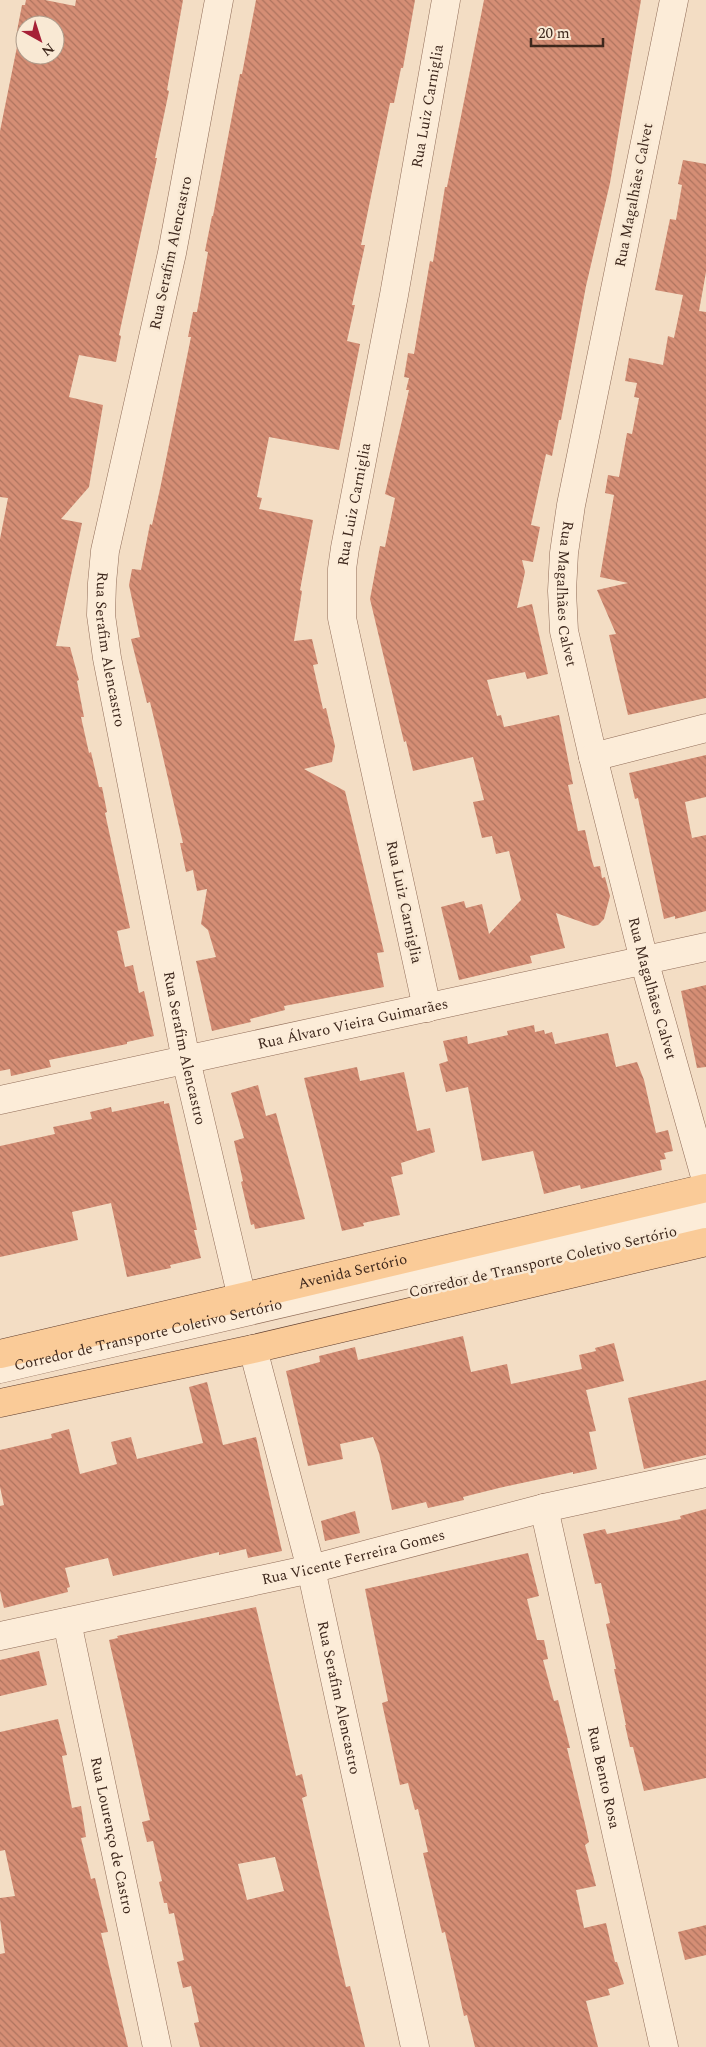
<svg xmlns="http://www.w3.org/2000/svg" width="706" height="2047" font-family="Spectral,serif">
<defs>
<pattern id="building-back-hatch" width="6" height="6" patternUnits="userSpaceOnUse" patternTransform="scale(1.25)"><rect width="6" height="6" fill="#d58e75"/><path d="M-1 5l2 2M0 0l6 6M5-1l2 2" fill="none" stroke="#ae745f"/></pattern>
</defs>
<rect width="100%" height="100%" fill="#f3ddc4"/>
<g fill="url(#building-back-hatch)" fill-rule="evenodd">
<path d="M 26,0 L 45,0 L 75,6 L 76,0 L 183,0 L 167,90 L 169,91 L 155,158 L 157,158 L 119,335 L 121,336 L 116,362 L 79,355 L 69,397 L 103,405 L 89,487 L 61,519 L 82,523 L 56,646 L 70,647 L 79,680 L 77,681 L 84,717 L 81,717 L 89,753 L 91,752 L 99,787 L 102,787 L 107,812 L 105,813 L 130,928 L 117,931 L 125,967 L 133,965 L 139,993 L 144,991 L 154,1036 L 127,1042 L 127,1044 L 49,1060 L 51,1067 L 11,1076 L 10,1069 L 0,1071 L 0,539 L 8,498 L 0,497 L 0,131 L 20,32 L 17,31 L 22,5 L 25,5 ZM 25,25 L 55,25 L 55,55 L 25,55 Z"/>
<polygon points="256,0 415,0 403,68 401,68 394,103 390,103 361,245 365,245 352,305 355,305 347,341 360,344 339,450 269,437 257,497 262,498 259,509 313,520 300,590 302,591 294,641 312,639 318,664 313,665 323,709 326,708 335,746 332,762 304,769 345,791 384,952 377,953 384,987 284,1006 285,1010 250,1019 251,1022 212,1031 196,961 216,957 208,930 201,924 207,889 197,891 193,870 186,872 180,843 183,843 156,727 150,702 147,703 131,639 140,637 129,585 132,569 141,570 150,524 152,525 160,489 191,337 188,337 193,312 197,312 208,252 205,251 212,216 213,216 240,74 242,74"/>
<polygon points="484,0 641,0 610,183 586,286 561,420 559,420 552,456 546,454 531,525 540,527 533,562 522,560 525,572 517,608 532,604 548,674 527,679 525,672 487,680 497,716 501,715 504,727 559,715 573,784 568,785 578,831 585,830 592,861 594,867 600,866 602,878 605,877 610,896 604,919 598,925 593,926 556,913 565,948 530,956 532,963 459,980 441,907 464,901 466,908 482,904 489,934 521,900 509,851 496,854 492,836 482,838 473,802 484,800 473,757 413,771 406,741 404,742 370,599 380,546 385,547 395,498 385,494 409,390 406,390 409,378 404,377 408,353 414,354 430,261 433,262 445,187 447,187"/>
<polygon points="683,160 706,164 706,272 699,311 706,312 706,698 628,715 609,635 616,634 597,590 628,583 600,577 614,495 605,493 608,475 619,477 627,433 632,434 639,398 634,397 637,383 625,381 629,358 663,365 668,336 674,338 683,295 655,290 670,219 676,220 682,185 678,184"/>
<polygon points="706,755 706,797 685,802 692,838 706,835 706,911 675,919 675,916 664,919 638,798 635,799 629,773"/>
<polygon points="706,985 706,1067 697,1068 681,991"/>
<polygon points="534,1025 535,1032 544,1030 545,1034 552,1032 555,1044 608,1033 616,1067 637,1062 644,1080 656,1133 668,1130 673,1151 664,1153 666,1159 660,1160 662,1170 581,1189 580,1185 544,1194 533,1151 482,1161 468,1087 446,1092 439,1064 448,1061 443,1041 467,1036 468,1044 508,1035 507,1031"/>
<polygon points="357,1067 360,1081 404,1072 417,1131 430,1128 435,1152 401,1163 403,1174 391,1177 400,1215 363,1223 364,1226 342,1231 304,1078"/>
<polygon points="258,1085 266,1116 276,1113 305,1219 255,1229 254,1224 251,1225 241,1182 243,1181 234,1141 244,1138 231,1093"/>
<polygon points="164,1101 164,1104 169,1103 197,1230 194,1230 201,1258 170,1265 171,1268 127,1277 111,1203 72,1212 78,1240 0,1257 0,1146 55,1134 53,1127 92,1119 90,1112 111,1107 112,1112"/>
<polygon points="463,1336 471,1372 507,1364 511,1384 582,1369 579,1355 596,1351 595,1348 614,1343 624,1381 586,1390 596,1431 589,1432 597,1469 573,1474 573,1472 499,1488 463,1497 464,1500 428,1508 426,1502 392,1510 379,1453 373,1437 340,1444 343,1459 308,1466 286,1371 320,1362 319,1356 355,1347 358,1360"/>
<polygon points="706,1380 706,1455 644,1469 628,1398"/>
<polygon points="207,1382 223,1445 256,1437 282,1551 248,1558 246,1549 219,1555 219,1552 113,1576 108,1558 65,1568 70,1587 67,1588 68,1592 4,1608 0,1591 0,1506 4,1505 0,1487 0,1450 52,1438 51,1434 69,1429 80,1474 117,1464 111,1442 131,1437 137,1459 203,1443 189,1387"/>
<polygon points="706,1509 706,1778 644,1791 633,1747 630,1747 625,1725 626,1725 614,1669 616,1669 606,1624 610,1623 601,1583 595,1584 583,1534 605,1529 607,1534 681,1519 680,1516"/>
<polygon points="355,1511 360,1533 325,1541 321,1521"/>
<polygon points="528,1553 539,1596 527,1599 537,1640 544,1640 548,1659 543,1660 554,1701 558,1700 570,1748 567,1748 586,1828 589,1842 585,1845 596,1886 576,1890 584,1928 606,1923 615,1962 617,1962 624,1984 608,1989 610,1995 586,2001 598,2047 475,2047 467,2015 464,2016 445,1932 442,1933 423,1853 428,1852 418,1809 415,1810 408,1783 400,1785 382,1703 388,1701 365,1589"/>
<path d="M 256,1607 L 296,1776 L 302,1774 L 307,1796 L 302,1798 L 346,1987 L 350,1986 L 365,2047 L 200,2047 L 194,2023 L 199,2022 L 191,1986 L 183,1988 L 177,1962 L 184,1960 L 174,1913 L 169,1914 L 167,1903 L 164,1903 L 159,1882 L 162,1881 L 153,1841 L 147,1842 L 142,1822 L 150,1820 L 109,1640 L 118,1638 L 117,1636 ZM 275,1857 L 284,1891 L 247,1900 L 238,1864 Z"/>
<polygon points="39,1651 47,1685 0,1696 0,1660"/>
<polygon points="58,1719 67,1755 62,1756 72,1808 81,1806 86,1837 81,1838 91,1879 95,1878 108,1932 101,1933 128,2047 0,2047 0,1954 5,1953 0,1919 0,1898 15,1896 5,1850 0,1851 0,1732"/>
<polygon points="706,1925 706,1955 685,1960 678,1932"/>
</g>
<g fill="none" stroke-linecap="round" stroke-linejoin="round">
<defs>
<g id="minor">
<path id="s1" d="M 219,0 L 172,253 L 105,551 L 102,583 L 101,615 L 107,658 L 186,1060 L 242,1298"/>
<path id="s2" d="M 674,0 L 571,505 L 564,553 L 562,591 L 564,631 L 593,757 L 644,960 L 706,1180"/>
<polyline points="593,757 706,728"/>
<path id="s3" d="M 427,1008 L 342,618 L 342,569 L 345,548 L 394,295 L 446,0"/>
<path id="s4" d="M 0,1100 L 706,947"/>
<polyline points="482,1276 706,1225"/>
<path id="s5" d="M 253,1349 L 311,1569 L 415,2047"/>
<path id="s6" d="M 0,1369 L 706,1205"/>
<path id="s7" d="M 544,1508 L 664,2047"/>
<path id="s8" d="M 67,1622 L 157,2047"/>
<path id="s9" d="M 0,1636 L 311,1569 L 544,1508 L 706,1473"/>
</g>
<g id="major">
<path id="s10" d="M 0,1354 L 706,1188"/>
<polyline points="0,1403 253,1349 706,1242"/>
</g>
</defs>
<use href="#minor" stroke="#906c58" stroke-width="29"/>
<use href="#major" stroke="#5e3b2c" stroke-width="29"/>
<use href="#minor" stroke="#fcecd8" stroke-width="28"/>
<use href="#major" stroke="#facb98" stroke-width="28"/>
</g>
<g text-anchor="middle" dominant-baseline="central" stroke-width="5" stroke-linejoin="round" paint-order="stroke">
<g font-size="15" fill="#3e281d" stroke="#f9e9d4">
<text stroke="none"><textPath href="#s3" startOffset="919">Rua Luiz Carniglia</textPath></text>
<text transform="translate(634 195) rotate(-79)">Rua Magalhães Calvet</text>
<text transform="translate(171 253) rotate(-78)">Rua Serafim Alencastro</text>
<text stroke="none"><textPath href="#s3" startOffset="514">Rua Luiz Carniglia</textPath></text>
<text stroke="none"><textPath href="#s2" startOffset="605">Rua Magalhães Calvet</textPath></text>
<text stroke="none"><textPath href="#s1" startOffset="662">Rua Serafim Alencastro</textPath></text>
<text transform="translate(404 902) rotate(78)">Rua Luiz Carniglia</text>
<text stroke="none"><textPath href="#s2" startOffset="1010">Rua Magalhães Calvet</textPath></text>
<text stroke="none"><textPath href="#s4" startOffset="361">Rua Álvaro Vieira Guimarães</textPath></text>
<text stroke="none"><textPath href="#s1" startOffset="1068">Rua Serafim Alencastro</textPath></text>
<text transform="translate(543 1262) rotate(-13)">Corredor de Transporte Coletivo Sertório</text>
<text stroke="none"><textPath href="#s10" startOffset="362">Avenida Sertório</textPath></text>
<text stroke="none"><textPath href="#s6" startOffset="152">Corredor de Transporte Coletivo Sertório</textPath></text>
<text stroke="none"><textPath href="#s9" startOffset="362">Rua Vicente Ferreira Gomes</textPath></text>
<text stroke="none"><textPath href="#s5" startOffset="359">Rua Serafim Alencastro</textPath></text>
<text stroke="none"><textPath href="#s7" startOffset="276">Rua Bento Rosa</textPath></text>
<text stroke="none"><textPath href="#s8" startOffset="218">Rua Lourenço de Castro</textPath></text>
</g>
</g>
<g transform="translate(40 40) rotate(141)"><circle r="24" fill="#f9e9d4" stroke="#ae9c8b"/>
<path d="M0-4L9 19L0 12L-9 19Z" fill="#a62137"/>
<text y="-8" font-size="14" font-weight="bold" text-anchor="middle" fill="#3e281d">N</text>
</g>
<path d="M531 38v8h72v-8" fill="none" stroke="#3e281d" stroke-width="2.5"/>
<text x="538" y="38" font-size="15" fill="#3e281d" stroke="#f9e9d4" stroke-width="4" paint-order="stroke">20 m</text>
</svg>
